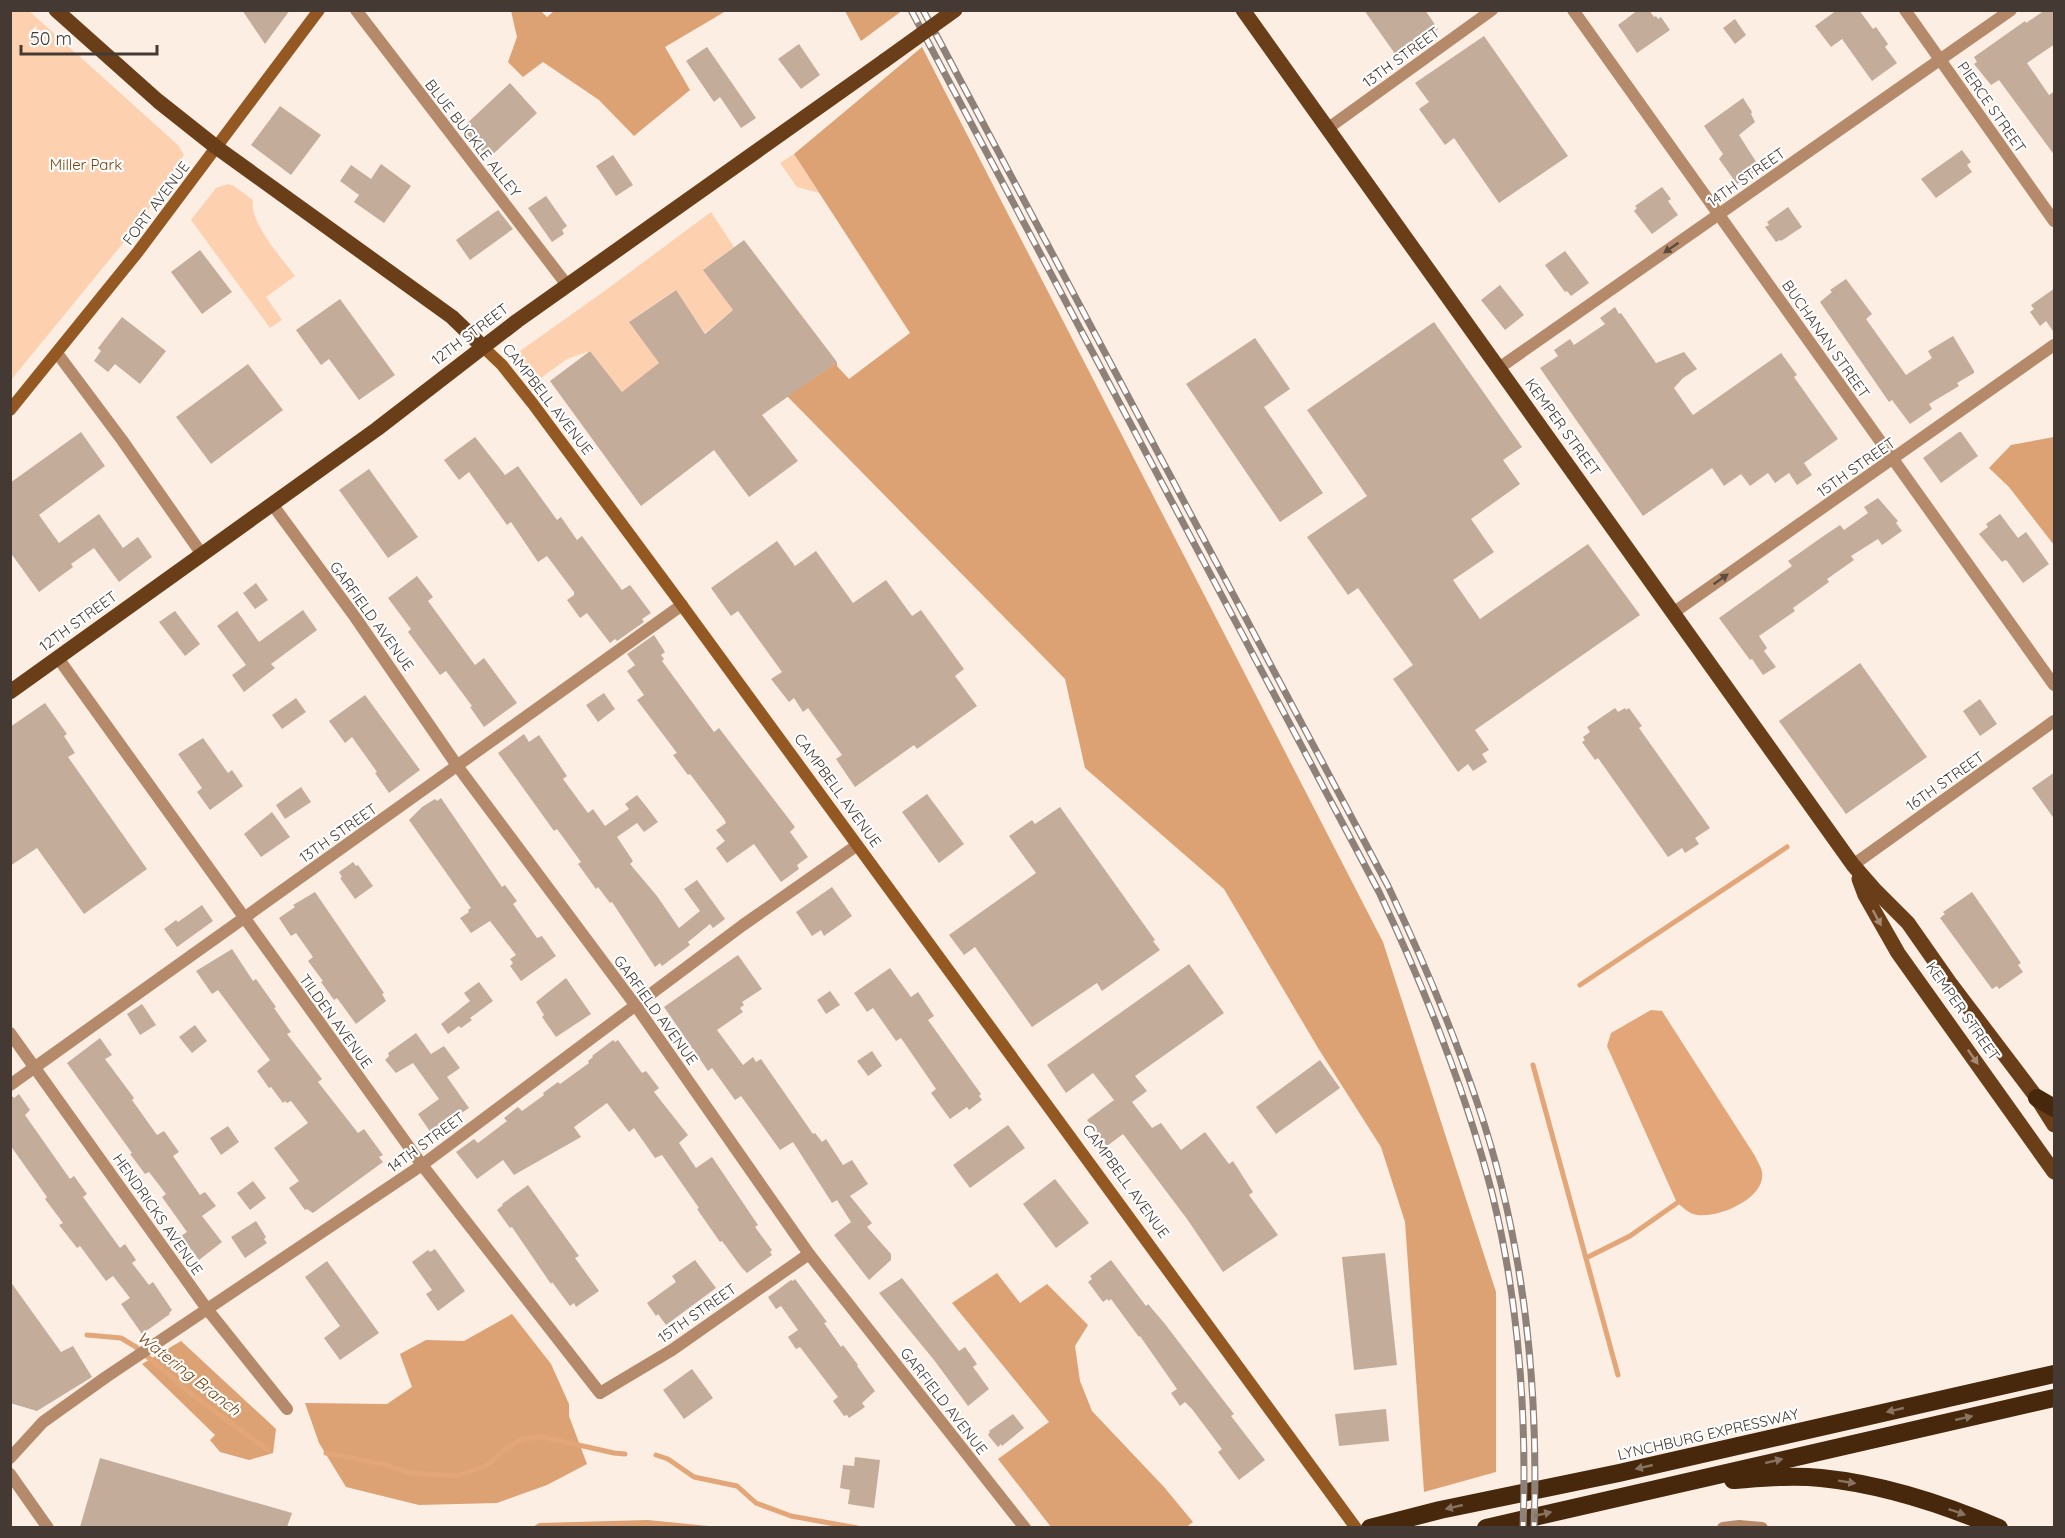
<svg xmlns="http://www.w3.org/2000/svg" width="2065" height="1538" font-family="Quicksand,sans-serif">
<rect width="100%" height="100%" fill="#fdeee3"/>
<g fill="#fdd1b0">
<polygon points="29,11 178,145 184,155 156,195 146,215 11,380 11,11"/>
<polygon points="794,154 819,193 797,187 780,163"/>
<path d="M 228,184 L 234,186 L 253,200 C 249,223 282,258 295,276 L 266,297 L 282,320 L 270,328 L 191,220 L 216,188 Z"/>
<polygon points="711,212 734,247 704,270 733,310 705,333 675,290 630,321 659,363 623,393 590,351 567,359 534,383 518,357 520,351 606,290"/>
</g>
<g fill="#dda274">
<polygon points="903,10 861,41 845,11 845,10"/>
<polygon points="554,11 554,10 726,11 665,47 690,90 634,136 599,100 543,62 523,77 508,62 517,37 511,11 541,11 547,17"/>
<polygon points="922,47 1383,942 1496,1292 1496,1472 1424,1492 1405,1222 1381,1147 1318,1048 1224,889 1085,768 1065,679 787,396 837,362 837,366 849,379 910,333 794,154"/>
<polygon points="2054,437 2054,545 2009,487 1989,468 2011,445"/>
<polygon points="997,1273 1020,1303 1047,1284 1088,1325 1075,1346 1080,1381 1092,1411 1164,1487 1193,1522 1185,1528 1051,1527 998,1459 1049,1422 952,1303"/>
<polygon points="512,1314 551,1364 569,1404 569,1416 587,1464 547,1485 497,1503 419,1505 346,1487 319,1443 305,1403 387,1404 412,1387 400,1354 426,1340 464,1341"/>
<polygon points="181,1341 276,1429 273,1453 249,1460 220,1452 210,1440 215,1435 142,1364"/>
<polygon points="648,1520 718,1527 533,1527 539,1523"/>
</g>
<path fill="#e2a678" d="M 1651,1010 L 1662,1011 L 1755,1156 C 1757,1161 1762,1168 1762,1173 C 1766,1199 1714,1221 1693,1214 C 1687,1212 1682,1206 1677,1203 L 1607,1046 L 1611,1033 Z"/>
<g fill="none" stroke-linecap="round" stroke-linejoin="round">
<g stroke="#e2a678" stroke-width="5">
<polyline points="1580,985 1787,847"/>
<polyline points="1533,1065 1618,1375"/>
<polyline points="1586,1258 1630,1236 1677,1203"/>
<polyline points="87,1335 121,1338 136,1347 194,1396 268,1450"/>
<polyline points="326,1453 383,1464 410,1473 457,1476 486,1466 504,1450 522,1439 543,1437 614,1453 625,1454"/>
<polyline points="656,1455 668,1459 694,1477 737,1486 756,1503 791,1516 857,1528"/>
</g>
</g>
<g fill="#c4ac9b">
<polygon points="242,10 290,10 265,44"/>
<polygon points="1364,10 1425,10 1438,29 1398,58"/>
<polygon points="1638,10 1649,10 1654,17 1656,16 1658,19 1661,17 1670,30 1637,53 1618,25"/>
<polygon points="1837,10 1859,10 1873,29 1876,27 1888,44 1885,47 1897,63 1872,81 1842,39 1831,47 1815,26"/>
<polygon points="2045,10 2055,10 2055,44 2027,63 2049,95 2055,91 2055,156 1999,80 1991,85 1974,64 1977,62 1974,57 2025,21 2026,23"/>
<polygon points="1735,19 1746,35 1735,44 1723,28"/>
<polygon points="1484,36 1568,156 1499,203 1454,138 1445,145 1419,109 1429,102 1415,83"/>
<polygon points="799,44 820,75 801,89 778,59"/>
<polygon points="707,47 756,118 741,128 720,97 714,102 686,61"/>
<polygon points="510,83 537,113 489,158 461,129"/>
<polygon points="1743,98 1752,112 1751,114 1755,122 1739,135 1760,168 1737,184 1719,159 1723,154 1704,126"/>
<polygon points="280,106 321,135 291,175 251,145"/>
<polygon points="1962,150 1971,162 1967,165 1972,172 1936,198 1921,179"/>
<polygon points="613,155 633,185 616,196 596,166"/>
<polygon points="381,164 411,186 384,223 354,202 359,195 340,181 351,165 371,179"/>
<polygon points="1662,187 1671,199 1668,201 1678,215 1652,234 1634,211 1637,208 1635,206"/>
<polygon points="546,196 567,226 562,230 564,234 552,242 528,208"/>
<polygon points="1788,207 1802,227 1781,241 1780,240 1776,242 1765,227 1769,225 1767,222"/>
<polygon points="498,210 513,229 470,260 456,240"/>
<polygon points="744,240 837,362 762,415 798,461 749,497 714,450 641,506 550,381 590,351 622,392 659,363 629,322 676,290 705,334 733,310 703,270"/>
<polygon points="200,250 232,292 202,314 171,272"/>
<polygon points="1565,251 1589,283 1571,296 1567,291 1565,292 1545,265"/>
<polygon points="1846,279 1872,314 1866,319 1906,375 1932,358 1928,351 1953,336 1974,371 1974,373 1957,383 1959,386 1929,404 1932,409 1910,424 1892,400 1889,402 1820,302 1832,292 1830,290"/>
<polygon points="1500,285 1524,315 1505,330 1481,300"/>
<polygon points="2055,288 2055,334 2046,321 2040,326 2030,312 2034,309 2031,305"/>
<polygon points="340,299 395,375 359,400 329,359 321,365 296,330"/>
<polygon points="1615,307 1619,314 1621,313 1656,363 1684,352 1697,369 1683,378 1674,388 1693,415 1781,353 1797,375 1794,377 1838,439 1804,463 1812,475 1797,485 1789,473 1775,483 1768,473 1750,486 1741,474 1724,486 1712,468 1643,516 1540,368 1558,356 1554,350 1570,339 1574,345 1605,324 1600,318"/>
<polygon points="122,317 166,351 140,384 115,364 108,372 94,361 101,351 98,348"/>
<polygon points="1434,322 1522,447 1503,460 1520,484 1471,519 1494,552 1453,580 1480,619 1588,544 1640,615 1475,730 1489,750 1482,754 1487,762 1473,771 1468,764 1458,772 1393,679 1413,665 1358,588 1348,595 1307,537 1367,496 1307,410"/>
<polygon points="1255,338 1290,389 1264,407 1323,493 1280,522 1186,384"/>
<polygon points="248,364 283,410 211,464 176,417"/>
<polygon points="81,432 105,466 39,515 59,543 99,514 123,548 138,537 152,557 119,582 94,548 71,564 73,567 39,592 10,552 10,483"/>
<polygon points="1959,432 1961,432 1978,456 1941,483 1923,458"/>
<polygon points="475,437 505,475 518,466 557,520 561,517 577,540 582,536 622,590 630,585 651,613 642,619 644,622 617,641 615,639 610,643 587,613 580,618 567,600 574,595 574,592 547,556 538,562 511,522 507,525 469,472 459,480 444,460"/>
<polygon points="369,469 418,537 388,558 339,490"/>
<polygon points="1878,498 1898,521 1896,523 1902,531 1882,545 1878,539 1851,556 1854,560 1827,579 1829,582 1793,608 1795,611 1759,636 1767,648 1764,651 1776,667 1763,675 1752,659 1750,660 1719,618 1792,566 1788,561 1825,535 1840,525 1844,530 1868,513 1864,507"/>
<polygon points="2000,514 2018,538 2026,532 2049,564 2023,583 2007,561 2005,560 2002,562 1979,534 1988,527 1986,524"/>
<polygon points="777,541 795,566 816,551 853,603 886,580 912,616 921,610 964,669 955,676 977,706 917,749 914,745 855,787 836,759 842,755 808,708 803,712 794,698 789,702 771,679 782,672 738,611 731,616 711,588"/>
<polygon points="417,576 433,597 428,601 475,665 484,658 517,703 484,727 470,707 472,706 446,671 440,675 408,632 411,629 388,598"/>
<polygon points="256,583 268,600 255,609 243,593"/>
<polygon points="303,610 317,630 271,664 275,668 244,692 232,675 246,665 217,626 237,611 259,642"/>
<polygon points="175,611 200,644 185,656 159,622"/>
<polygon points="654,635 665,652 661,655 664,659 662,661 714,732 719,728 795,827 790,832 808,857 797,865 799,869 781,882 754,844 727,863 716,848 725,841 716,830 726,823 724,819 690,774 688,775 673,755 677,753 637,700 644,695 627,671 635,665 627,654"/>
<polygon points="1860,663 1927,757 1846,814 1779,721"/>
<polygon points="604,693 615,709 598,722 586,705"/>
<polygon points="365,695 420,770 389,793 375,773 377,772 352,737 345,743 329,721"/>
<polygon points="296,698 306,712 282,729 272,715"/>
<polygon points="1980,699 1997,724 1980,736 1963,711"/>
<polygon points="45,703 67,734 64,736 75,753 68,757 147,869 84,914 37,848 10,866 10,727"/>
<polygon points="1615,708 1618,712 1625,708 1626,710 1629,708 1642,726 1639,728 1710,828 1695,838 1699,844 1685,853 1682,848 1668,857 1598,758 1595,760 1582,742 1585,740 1583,737 1590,732 1587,727"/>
<polygon points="524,734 529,742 539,735 567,776 563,779 588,813 593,809 605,826 629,809 625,804 637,795 649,810 658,822 644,832 637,823 617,837 633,861 630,864 657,896 679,928 700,911 684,889 697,880 725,919 713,928 710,924 688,942 690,945 662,966 660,963 655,967 612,902 610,903 598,887 596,889 578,864 581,862 557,829 554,831 498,753"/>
<polygon points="203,738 228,773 232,770 243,786 210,810 197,792 202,788 178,754"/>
<polygon points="2055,772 2055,820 2032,788"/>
<polygon points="301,787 311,802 285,819 276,805"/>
<polygon points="927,794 964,844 939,863 902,812"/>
<polygon points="441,798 502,887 505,885 517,901 513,904 537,938 542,936 556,956 521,981 510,966 513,963 510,959 516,955 490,921 471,933 460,918 469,912 468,910 471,908 409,820 422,807 435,799 437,801"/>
<polygon points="1060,807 1155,940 1153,941 1160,950 1102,991 1097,983 1032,1027 975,947 964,955 949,935 1036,873 1009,836 1032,820 1035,824"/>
<polygon points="272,812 290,837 261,857 244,834"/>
<polygon points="353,862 356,866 358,865 373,886 355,899 340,878 342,877 339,872"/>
<polygon points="832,887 852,916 824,936 821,930 812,936 796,912"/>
<polygon points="315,892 384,993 382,994 386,1001 356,1024 337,998 334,1000 321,982 323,981 308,961 313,957 296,933 291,936 279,918 295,907 293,905"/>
<polygon points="1972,892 2021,963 2018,965 2023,972 1999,989 1997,986 1992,989 1940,918 1945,914 1943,912"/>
<polygon points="202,905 213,921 177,947 164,929 176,920 178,922"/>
<polygon points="232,949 253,981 256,979 276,1007 274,1008 291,1032 287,1034 322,1079 318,1082 358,1133 364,1129 383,1155 379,1157 383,1162 313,1213 307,1209 305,1210 289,1188 299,1181 274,1148 308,1123 291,1101 287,1103 285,1101 283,1103 271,1087 269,1088 257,1071 270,1060 218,990 212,994 196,971"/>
<polygon points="738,955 762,989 742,1002 744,1005 740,1008 743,1012 717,1030 743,1065 753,1057 756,1062 761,1059 813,1134 815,1133 822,1142 826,1139 843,1165 852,1160 868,1184 850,1196 872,1223 867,1227 891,1254 891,1260 869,1280 834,1235 851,1222 837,1200 832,1203 793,1142 780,1150 741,1096 735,1100 712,1068 708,1071 664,1007"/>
<polygon points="1189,964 1224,1013 1135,1076 1147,1091 1132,1102 1152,1128 1161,1123 1181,1150 1205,1132 1229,1164 1233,1161 1253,1192 1249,1195 1278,1235 1223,1272 1187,1219 1123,1134 1107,1146 1087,1120 1114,1100 1093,1073 1066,1093 1047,1065"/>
<polygon points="890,968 911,997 918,992 934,1016 928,1020 981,1094 979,1096 982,1100 969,1110 967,1107 950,1119 931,1093 936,1089 901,1038 896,1041 873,1008 867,1012 854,993"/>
<polygon points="566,978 591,1014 556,1037 542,1017 544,1015 536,1002"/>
<polygon points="479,982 493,1001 470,1018 472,1020 461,1028 459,1026 448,1034 441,1024 470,1001 464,993"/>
<polygon points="830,991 840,1005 826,1014 817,1000"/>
<polygon points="142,1004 156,1025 140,1035 127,1014"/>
<polygon points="195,1025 207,1041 192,1053 179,1037"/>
<polygon points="416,1033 431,1054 444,1046 460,1068 447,1077 469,1108 431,1133 418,1114 439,1099 413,1063 396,1073 385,1060 389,1056 388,1053"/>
<polygon points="100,1038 112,1055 105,1059 134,1098 132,1100 157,1135 164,1131 179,1152 173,1156 200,1195 205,1192 216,1206 202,1216 222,1242 199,1260 181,1236 187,1232 162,1197 166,1194 149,1172 145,1174 130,1154 132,1153 67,1063"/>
<polygon points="613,1040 615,1042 618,1040 642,1073 646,1071 659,1088 654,1092 688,1135 679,1143 696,1168 712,1157 758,1225 755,1227 772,1250 770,1252 772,1255 747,1273 742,1268 722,1241 720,1242 697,1209 699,1208 662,1155 655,1158 634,1128 629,1132 607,1103 574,1127 581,1137 514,1175 503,1160 477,1179 456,1152 474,1139 478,1143 507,1121 504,1118 518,1107 522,1111 544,1095 543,1093 558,1082 560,1084 589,1063 588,1061 593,1057 592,1056"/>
<polygon points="872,1051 882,1066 868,1076 857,1061"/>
<polygon points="1320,1060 1340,1088 1276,1134 1256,1107"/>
<polygon points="10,1094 14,1098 19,1094 30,1110 25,1115 70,1179 74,1176 87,1194 83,1197 120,1248 125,1244 136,1260 132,1263 149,1285 153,1282 172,1310 169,1313 170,1314 142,1334 121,1304 130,1298 113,1276 106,1281 80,1246 77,1248 59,1225 63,1223 45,1199 47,1197 10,1145"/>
<polygon points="1008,1125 1025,1148 970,1188 953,1165"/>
<polygon points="228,1126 239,1142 221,1155 210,1138"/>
<polygon points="1055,1179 1089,1223 1056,1248 1023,1204"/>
<polygon points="253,1181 266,1198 250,1210 237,1193"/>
<polygon points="528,1185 579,1256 575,1258 599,1291 576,1307 574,1303 570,1306 552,1282 551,1284 512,1227 510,1228 497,1210 503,1205 502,1204"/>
<polygon points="256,1221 266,1237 264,1239 267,1243 245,1258 231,1237"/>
<polygon points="435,1249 465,1291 438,1311 426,1294 432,1290 412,1262 428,1250 430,1252"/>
<polygon points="1385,1253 1397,1365 1354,1370 1342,1257"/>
<polygon points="695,1260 716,1288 666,1325 658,1314 656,1316 647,1303 676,1282 672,1276"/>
<polygon points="1111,1260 1146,1306 1148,1304 1165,1324 1220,1396 1234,1414 1231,1416 1265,1460 1239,1480 1218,1452 1222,1449 1192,1409 1185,1402 1180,1406 1171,1393 1177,1389 1140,1336 1139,1337 1111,1299 1109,1301 1107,1299 1103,1302 1088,1282 1092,1279 1090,1276"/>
<polygon points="327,1261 379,1333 340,1360 324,1338 340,1326 305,1277"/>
<polygon points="902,1278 959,1351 965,1347 977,1364 973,1367 989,1389 968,1406 934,1360 879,1293"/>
<polygon points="795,1279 827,1322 824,1323 841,1347 843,1345 858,1365 857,1366 875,1391 862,1403 865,1407 849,1418 847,1415 844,1416 833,1401 838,1397 800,1347 796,1349 788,1337 798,1330 781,1306 776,1309 768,1297 791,1280 793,1281"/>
<polygon points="10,1281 61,1352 73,1346 92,1377 37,1411 10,1403"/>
<polygon points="692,1369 713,1398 684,1419 663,1390"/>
<polygon points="1386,1409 1389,1441 1339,1446 1335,1414"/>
<polygon points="1013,1414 1024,1428 1002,1446 1001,1444 998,1447 988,1435 990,1432 989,1431"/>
<polygon points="855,1457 880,1460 874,1508 848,1504 850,1490 840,1488 843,1465 854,1466"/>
<polygon points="100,1458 292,1513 287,1527 80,1527"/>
</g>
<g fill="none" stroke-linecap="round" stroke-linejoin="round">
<g stroke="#b58a6a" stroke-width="12">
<polyline points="356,10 567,285"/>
<polyline points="1573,10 2054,685"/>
<polyline points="1905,10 2054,221"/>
<polyline points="1327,129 1492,10"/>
<polyline points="57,353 122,440 201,553"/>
<polyline points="1499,368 2011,10"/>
<polyline points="272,504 355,617 458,767 636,1006 809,1254 1025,1528"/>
<polyline points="1673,613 2054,345"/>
<polyline points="58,658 422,1165 600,1393 672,1350 809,1254"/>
<polyline points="1853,865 2054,721"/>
<polyline points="10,1033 207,1309 287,1409"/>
<polyline points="10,1085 682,605"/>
<polyline points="10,1458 43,1422 106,1377 422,1165 743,925 856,846"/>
<polyline points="10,1474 48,1528"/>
<polyline points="1723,1528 1739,1526 1762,1528"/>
</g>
<g stroke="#945822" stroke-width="12">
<polyline points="482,346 502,365 533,404 673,593 1356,1528"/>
<polyline points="10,410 137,253 319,10"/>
</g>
<g stroke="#693e19" stroke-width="15">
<polyline points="56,10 158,101 216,147 452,317 482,346"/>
<polyline points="1243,10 1853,865 1874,889 1908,923 1950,983 2037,1098 2054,1125"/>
<polyline points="10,692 377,429 517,321 884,61"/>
<polyline points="1859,879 1865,895 1898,953 2054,1172"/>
</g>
<g stroke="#47280c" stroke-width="18">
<polyline points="2037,1098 2054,1108"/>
<path d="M 1733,1480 C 1762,1478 1792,1475 1821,1478 C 1881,1484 1943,1504 1999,1528"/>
<polyline points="1370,1528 1440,1510 1619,1473 2054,1374"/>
<polyline points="1486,1528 2054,1398"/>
</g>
<defs>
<g id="rail">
<path d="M 911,10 L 1379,892 C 1425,989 1465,1089 1492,1193 C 1519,1302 1527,1416 1523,1528"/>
<path d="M 923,10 L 1388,886 C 1422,958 1453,1030 1478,1105 C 1524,1241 1539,1385 1534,1528"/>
</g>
</defs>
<use href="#rail" stroke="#8d8179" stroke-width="7"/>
<use href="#rail" stroke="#fefefe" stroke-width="4.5" stroke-dasharray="14" stroke-linecap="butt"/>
<polyline stroke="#693e19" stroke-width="15" points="884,61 955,10"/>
</g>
<defs><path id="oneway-solid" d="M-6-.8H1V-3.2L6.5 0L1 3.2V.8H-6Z" transform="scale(1.5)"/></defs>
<g fill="#5b4a3e">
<use href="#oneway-solid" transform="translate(1671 248) rotate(145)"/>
<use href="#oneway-solid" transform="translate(1721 579) rotate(-35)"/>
</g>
<g fill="#a58b75">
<use href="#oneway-solid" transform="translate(1877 918) rotate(62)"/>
<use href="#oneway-solid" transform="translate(1973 1057) rotate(55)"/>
</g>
<g fill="#877361">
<use href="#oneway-solid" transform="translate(1895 1410) rotate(167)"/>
<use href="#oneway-solid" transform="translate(1964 1418) rotate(-13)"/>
<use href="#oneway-solid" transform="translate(1774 1461) rotate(-13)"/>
<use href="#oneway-solid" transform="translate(1644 1467) rotate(167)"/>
<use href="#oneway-solid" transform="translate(1847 1482) rotate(9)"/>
<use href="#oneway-solid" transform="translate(1454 1507) rotate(167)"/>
<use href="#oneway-solid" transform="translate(1957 1512) rotate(19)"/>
<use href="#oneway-solid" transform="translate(1543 1514) rotate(-13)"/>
</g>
<g text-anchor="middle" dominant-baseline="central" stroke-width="4.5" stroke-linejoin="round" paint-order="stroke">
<g font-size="15" fill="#443a33" stroke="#fefefe">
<text transform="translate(1401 57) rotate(-36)">13TH STREET</text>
<text transform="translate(1992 107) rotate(55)">PIERCE STREET</text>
<text transform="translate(473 138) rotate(52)">BLUE BUCKLE ALLEY</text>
<text transform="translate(1746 177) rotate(-35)">14TH STREET</text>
<text transform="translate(156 203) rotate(-53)">FORT AVENUE</text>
<text transform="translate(470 334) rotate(-37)">12TH STREET</text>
<text transform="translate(1826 339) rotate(55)">BUCHANAN STREET</text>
<text transform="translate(548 399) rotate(52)">CAMPBELL AVENUE</text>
<text transform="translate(1563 427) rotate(54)">KEMPER STREET</text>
<text transform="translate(1856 467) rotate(-35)">15TH STREET</text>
<text transform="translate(372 616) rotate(54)">GARFIELD AVENUE</text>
<text transform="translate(78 621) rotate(-36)">12TH STREET</text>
<text transform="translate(1945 781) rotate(-35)">16TH STREET</text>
<text transform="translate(838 790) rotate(54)">CAMPBELL AVENUE</text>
<text transform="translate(338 833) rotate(-35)">13TH STREET</text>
<text transform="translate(656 1010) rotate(54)">GARFIELD AVENUE</text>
<text transform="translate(1963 1011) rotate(55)">KEMPER STREET</text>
<text transform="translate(336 1021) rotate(54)">TILDEN AVENUE</text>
<text transform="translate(426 1142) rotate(-36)">14TH STREET</text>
<text transform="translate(1126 1181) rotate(54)">CAMPBELL AVENUE</text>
<text transform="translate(158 1214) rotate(55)">HENDRICKS AVENUE</text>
<text transform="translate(697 1313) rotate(-35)">15TH STREET</text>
<text transform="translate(944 1401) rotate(52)">GARFIELD AVENUE</text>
<text transform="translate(1708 1434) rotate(-13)">LYNCHBURG EXPRESSWAY</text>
</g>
<g font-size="15" fill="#774108" stroke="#fefefe">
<text x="86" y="164">Miller Park</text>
</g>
<g font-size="16" font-style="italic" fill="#78420a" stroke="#fefefe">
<text transform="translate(189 1373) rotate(38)">Watering Branch</text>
</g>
</g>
<rect width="2065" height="1538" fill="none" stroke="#443a33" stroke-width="24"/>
<path d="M21 45v9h136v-9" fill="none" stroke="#443a33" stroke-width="3"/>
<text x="30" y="45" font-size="18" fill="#443a33" stroke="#fefefe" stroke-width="4.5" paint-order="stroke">50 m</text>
</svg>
